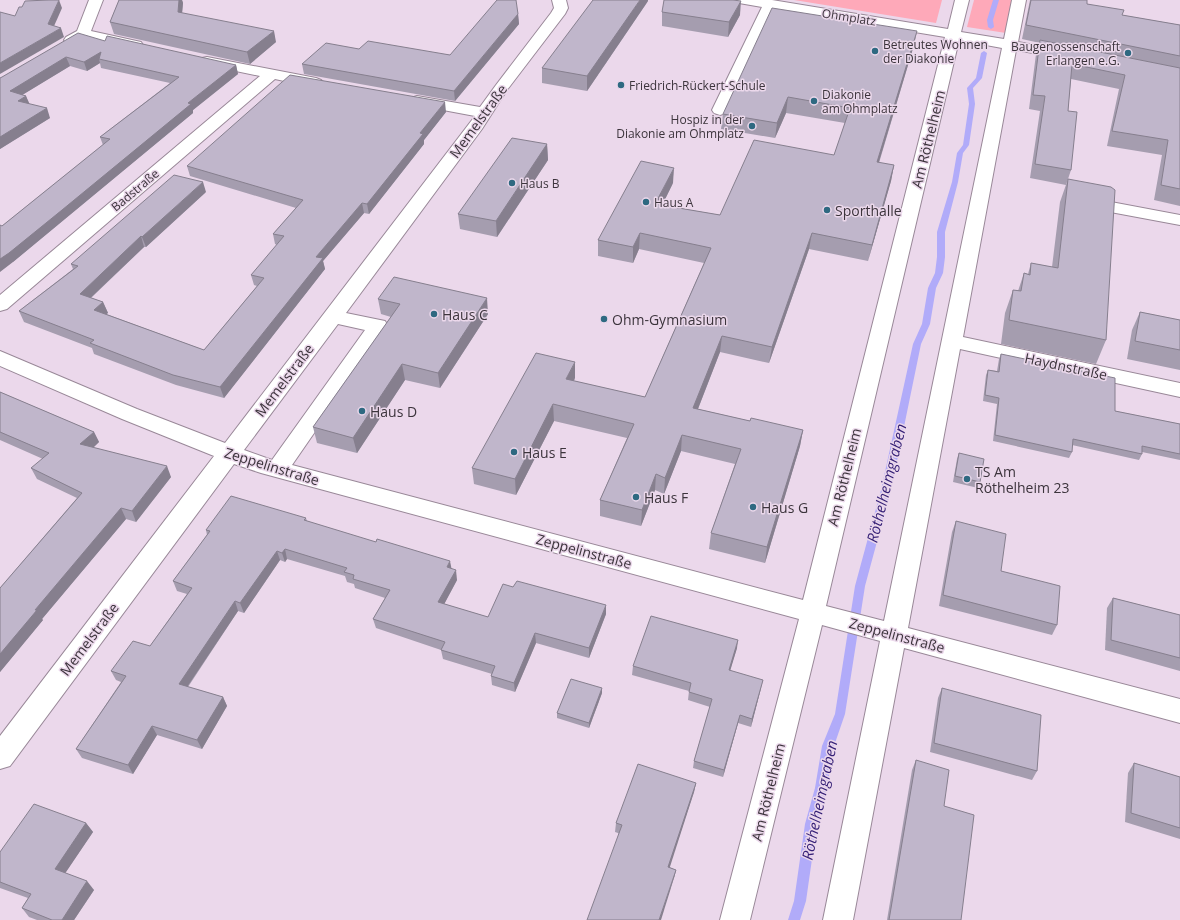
<svg xmlns="http://www.w3.org/2000/svg" width="1180" height="920" font-family="'Open Sans',sans-serif">
<rect width="100%" height="100%" fill="#ebd8eb"/>
<g fill="#fea9b9">
<polygon points="794,0 942,0 936,23"/>
<polygon points="974,0 1012,0 1006,33 967,27"/>
</g>
<g fill="none" stroke-linecap="round" stroke-linejoin="round">
<g fill="#b1abf9" fill-rule="evenodd">
<polygon points="993,0 999,0 993,20 994,27 991,29 988,27 987,20"/>
<polygon points="984,51 987,53 982,78 973,88 975,104 969,145 963,153 958,182 945,232 945,257 943,273 936,288 930,324 921,344 891,490 865,586 845,714 834,746 827,788 817,824 806,901 800,920 788,920 794,901 805,824 815,788 822,746 835,714 855,586 881,490 913,344 922,324 928,288 935,273 937,257 937,232 952,182 957,153 963,145 969,104 967,88 976,78 981,53"/>
</g>
<defs>
<g id="minor">
<path d="M 89,0 L 103,0 L 91,31 L 141,42 L 143,45 L 141,48 L 136,49 L 85,38 C 78,42 74,45 66,43 L 64,40 L 66,37 L 77,31 Z"/>
<path d="M 552,0 L 566,0 L 568,8 L 565,14 L 507,90 L 482,129 L 346,313 L 385,321 L 388,326 L 292,465 L 803,600 L 945,37 L 775,9 L 728,110 L 726,113 L 720,115 L 714,113 L 712,110 L 762,7 L 739,3 L 737,0 L 772,0 L 948,29 L 955,0 L 969,0 L 961,32 L 1004,39 L 1012,0 L 1026,0 L 1018,42 L 1066,51 L 1071,52 L 1073,55 L 1071,58 L 1066,59 L 1016,50 L 963,337 L 1180,383 L 1180,397 L 960,349 L 908,628 L 1180,699 L 1180,723 L 904,648 L 853,920 L 823,920 L 880,641 L 822,625 L 750,920 L 720,920 L 799,619 L 261,473 L 234,464 L 10,766 L 0,769 L 0,736 L 214,456 L 122,419 L 0,366 L 0,351 L 137,409 L 225,443 L 475,116 L 411,104 L 409,101 L 411,98 L 417,96 L 480,107 L 496,85 L 551,13 L 554,8 ZM 959,40 L 1002,48 L 884,621 L 826,606 ZM 338,324 L 365,330 L 272,460 L 244,450 Z"/>
<polygon points="207,57 316,78 321,80 324,83 321,86 316,88 275,79 7,309 0,311 0,295 260,76 202,64 200,61 202,58"/>
<polygon points="1111,202 1180,215 1180,225 1105,211 1102,207 1105,203"/>
</g>
</defs>
<use href="#minor" stroke="#998898" stroke-width="2"/>
<use href="#minor" fill="#fff" fill-rule="evenodd"/>
</g>
<g fill="#a59daf">
<polygon points="119,0 182,0 183,3 182,13 276,42 250,64 114,34 110,22"/>
<polygon points="1030,0 1087,0 1087,4 1122,15 1180,25 1180,206 1154,200 1162,155 1107,146 1119,89 1071,79 1068,111 1071,170 1066,185 1030,178 1040,111 1029,109 1036,54 1040,43 1022,39"/>
<polygon points="648,1 587,91 542,83 542,68"/>
<polygon points="662,12 740,15 728,37 662,26"/>
<polygon points="518,14 519,24 455,101 304,74 302,64 359,49 450,55"/>
<polygon points="105,41 236,65 238,74 193,110 193,113 13,262 2,226 103,145 100,137 170,83 101,68 100,63 87,71 70,66 22,95 26,96 29,104 50,118 0,149 0,78"/>
<polygon points="914,45 879,163 894,165 891,181 868,261 809,249 769,363 720,352 698,409 750,421 803,430 800,446 765,563 709,549 711,533 735,464 681,451 664,494 655,490 641,526 600,516 600,500 627,438 554,421 516,495 474,484 472,468 575,378 574,381 645,397 704,263 639,249 633,263 598,256 598,240 673,183 662,205 720,215 834,155 845,123 786,113 775,138 721,129 723,114"/>
<polygon points="446,112 424,140 424,144 369,214 364,213 323,261 325,269 224,398 176,385 94,354 92,348 24,322 19,311 73,269 71,264 206,192 146,247 144,247 91,298 103,302 108,313 106,314 204,350 257,286 254,285 251,275 277,245 275,244 273,234 296,208 190,176 187,166"/>
<polygon points="547,144 548,160 497,237 460,229 458,214"/>
<polygon points="1068,179 1106,340 1096,364 1001,344 1005,313 1013,290 1018,291 1024,273 1028,274 1031,263 1052,267 1060,202"/>
<polygon points="378,299 488,314 440,388 405,380 357,453 317,443 313,427 391,317 381,314"/>
<polygon points="1140,312 1180,320 1180,370 1127,359 1132,330"/>
<polygon points="1001,354 1115,411 1180,424 1180,460 1142,452 1142,454 1139,460 1072,445 1072,452 1069,458 993,441 997,404 983,401 986,375 988,370 997,371 999,359"/>
<polygon points="0,392 94,432 99,442 93,448 171,477 136,522 126,519 42,619 43,620 0,672 0,588 77,498 37,479 31,468 43,459 0,440"/>
<polygon points="959,453 980,482 978,488 953,482 957,459"/>
<polygon points="306,518 307,521 451,569 457,580 444,604 488,617 606,614 589,658 536,643 515,692 492,685 491,676 492,674 443,659 441,650 376,628 373,619 385,598 355,588 354,584 347,582 345,576 287,559 285,562 280,560 244,613 238,611 188,687 223,697 227,706 202,749 157,735 133,774 82,758 76,749 121,682 116,680 111,671 150,646 187,594 177,591 173,581 207,535 206,530"/>
<polygon points="956,521 1001,571 1057,625 1052,635 939,606 952,532"/>
<polygon points="1113,598 1180,615 1180,671 1105,650 1107,608"/>
<polygon points="737,648 730,670 761,688 751,727 738,723 723,777 693,768 694,761 710,707 688,700 689,691 632,675 633,666"/>
<polygon points="942,688 1037,771 1032,780 930,752 938,698"/>
<polygon points="602,693 589,728 557,718 557,713"/>
<polygon points="916,760 944,806 961,920 887,920 912,770"/>
<polygon points="1134,763 1180,777 1180,839 1125,822 1128,773"/>
<polygon points="696,783 694,792 669,867 676,870 674,878 618,833 615,832 616,823"/>
<polygon points="86,823 93,832 65,873 94,890 74,920 37,920 29,917 22,908 28,898 0,888 0,852"/>
</g>
<g fill="#867f8e">
<polygon points="59,0 62,8 51,33 48,24"/>
<polygon points="179,0 182,0 183,3 181,24 178,12"/>
<polygon points="640,0 648,0 648,1 587,91 587,76"/>
<polygon points="741,1 740,15 728,37 729,22"/>
<polygon points="518,14 519,24 455,101 454,91"/>
<polygon points="61,28 64,37 0,74 0,63"/>
<polygon points="274,31 276,42 250,64 247,52"/>
<polygon points="917,31 914,45 874,178 877,162"/>
<polygon points="101,52 99,59 100,63 87,71 84,62"/>
<polygon points="66,57 70,66 14,100 10,91"/>
<polygon points="236,65 238,74 193,110 193,113 13,262 0,272 0,259 188,103"/>
<polygon points="26,96 30,105 18,101"/>
<polygon points="788,97 786,113 775,138 777,123"/>
<polygon points="445,102 446,112 424,140 424,144 369,214 367,204 420,133"/>
<polygon points="47,108 50,118 0,149 0,137"/>
<polygon points="547,144 548,160 497,237 496,221"/>
<polygon points="894,165 891,181 868,261 872,245"/>
<polygon points="674,168 673,183 655,220 655,204"/>
<polygon points="203,182 206,192 146,247 142,237"/>
<polygon points="362,203 364,213 323,261 325,269 224,398 220,387 316,257"/>
<polygon points="640,233 639,249 633,263 633,247"/>
<polygon points="812,233 809,249 769,363 772,347"/>
<polygon points="141,236 144,247 84,304 80,294"/>
<polygon points="487,298 488,314 440,388 438,373"/>
<polygon points="103,302 108,313 98,320 94,310"/>
<polygon points="722,336 720,352 692,424 693,408"/>
<polygon points="575,362 575,378 567,395 566,379"/>
<polygon points="402,364 405,380 357,453 353,438"/>
<polygon points="553,404 554,421 516,495 515,479"/>
<polygon points="803,430 800,446 765,563 767,547"/>
<polygon points="94,432 99,442 85,455 80,444"/>
<polygon points="682,435 681,451 664,494 665,478"/>
<polygon points="167,466 171,477 136,522 132,511"/>
<polygon points="656,474 655,490 641,526 642,510"/>
<polygon points="121,508 126,519 42,619 43,620 0,672 0,654 35,610"/>
<polygon points="285,549 287,559 285,562 282,553"/>
<polygon points="277,551 280,560 244,613 240,603"/>
<polygon points="450,561 452,571 447,567"/>
<polygon points="456,570 457,580 440,612 438,602"/>
<polygon points="235,601 238,611 183,693 179,684"/>
<polygon points="606,605 606,614 589,658 589,648"/>
<polygon points="535,633 536,643 515,692 514,683"/>
<polygon points="738,640 737,648 728,678 729,670"/>
<polygon points="763,680 761,688 751,727 752,719"/>
<polygon points="602,688 602,693 589,728 589,723"/>
<polygon points="223,697 227,706 202,749 197,740"/>
<polygon points="740,715 738,723 723,777 724,770"/>
<polygon points="152,726 157,735 133,774 128,765"/>
<polygon points="696,783 694,792 667,876 668,867"/>
<polygon points="86,823 93,832 62,878 55,869"/>
<polygon points="676,870 674,878 661,920 659,920"/>
<polygon points="87,881 94,890 74,920 62,920"/>
</g>
<g fill="#c0b6cb" stroke="#867f8e">
<polygon points="49,0 59,0 48,24 61,28 0,63 0,12 15,16 19,7 22,7 25,1"/>
<polygon points="119,0 179,0 178,12 274,31 247,52 110,22"/>
<polygon points="497,0 516,0 518,14 454,91 302,64 326,43 359,49 368,41 450,55"/>
<polygon points="593,0 640,0 587,76 542,68"/>
<polygon points="664,0 733,0 741,1 729,22 662,12"/>
<polygon points="1031,0 1087,0 1087,4 1124,10 1122,15 1180,25 1180,56 1026,25"/>
<polygon points="772,8 917,31 877,162 894,165 872,245 812,233 772,347 722,336 693,408 750,421 751,418 803,430 767,547 711,533 741,449 682,435 665,478 656,474 642,510 600,500 634,424 553,404 515,479 472,468 536,353 575,362 566,379 645,397 711,248 640,233 633,247 598,240 641,161 674,168 655,204 720,215 754,140 834,155 850,108 788,97 777,123 723,114"/>
<polygon points="78,33 105,41 107,36 236,65 188,103 191,104 62,210 9,253 0,259 0,225 2,226 110,139 100,137 179,77 99,59 101,52 84,62 66,57 10,91 26,96 18,101 47,108 0,137 0,78 2,77"/>
<polygon points="1040,40 1180,68 1180,189 1161,185 1168,140 1112,131 1125,75 1072,64 1068,111 1077,112 1071,170 1035,164 1045,96 1033,95"/>
<polygon points="290,75 445,102 420,133 423,134 367,204 362,203 316,257 323,258 220,387 173,375 90,343 94,340 19,311 78,266 71,264 174,175 203,182 142,237 141,236 80,294 103,302 94,310 204,350 264,278 251,275 284,236 273,234 303,200 187,166"/>
<polygon points="512,138 547,144 496,221 458,214"/>
<polygon points="1068,179 1111,187 1115,190 1106,340 1009,320 1013,290 1021,291 1024,273 1030,275 1031,263 1058,268"/>
<polygon points="394,277 487,298 438,373 402,364 353,438 313,427 400,304 378,299"/>
<polygon points="1140,312 1180,320 1180,350 1135,341"/>
<polygon points="1001,354 1115,378 1115,411 1180,424 1180,454 1142,446 1142,454 1073,439 1072,452 995,435 999,398 985,395 988,370 999,372"/>
<polygon points="0,392 94,432 80,444 167,466 132,511 121,508 35,610 37,610 0,654 0,588 82,493 31,468 49,453 0,432"/>
<polygon points="959,453 984,459 980,482 955,476"/>
<polygon points="231,496 306,518 304,520 376,542 377,539 450,561 447,567 456,570 438,602 488,617 503,584 513,587 517,581 606,605 589,648 535,633 514,683 491,676 495,666 441,650 445,642 373,619 390,590 353,579 354,575 344,572 347,568 285,549 282,553 277,551 240,603 235,601 179,684 223,697 197,740 152,726 128,765 76,749 126,676 111,671 133,641 150,646 192,588 173,581 210,531 206,530"/>
<polygon points="956,521 1006,534 1001,571 1060,586 1057,625 943,595"/>
<polygon points="1113,598 1180,615 1180,658 1111,640"/>
<polygon points="651,616 738,640 729,670 763,680 752,719 740,715 724,770 694,761 712,699 689,692 691,683 633,666"/>
<polygon points="571,679 602,688 589,723 557,713"/>
<polygon points="942,688 1041,715 1037,771 934,743"/>
<polygon points="916,760 949,770 944,806 974,815 961,920 889,920"/>
<polygon points="1134,763 1180,777 1180,828 1131,813"/>
<polygon points="638,764 696,783 668,867 676,870 659,920 587,920 622,825 616,823"/>
<polygon points="34,804 86,823 55,869 87,881 62,920 52,920 22,908 31,894 0,882 0,852"/>
</g>
<g fill="#2e6981" stroke="#ebd8eb" stroke-width="1.5">
<circle cx="875" cy="51" r="4"/>
<circle cx="1128" cy="53" r="4"/>
<circle cx="621" cy="85" r="4"/>
<circle cx="814" cy="101" r="4"/>
<circle cx="752" cy="126" r="4"/>
<circle cx="512" cy="183" r="4"/>
<circle cx="646" cy="202" r="4"/>
<circle cx="827" cy="210" r="4"/>
<circle cx="434" cy="314" r="4"/>
<circle cx="604" cy="319" r="4"/>
<circle cx="362" cy="411" r="4"/>
<circle cx="514" cy="452" r="4"/>
<circle cx="967" cy="479" r="4"/>
<circle cx="636" cy="497" r="4"/>
<circle cx="753" cy="507" r="4"/>
</g>
<g text-anchor="middle" dominant-baseline="central" stroke-width="3" stroke-linejoin="round" paint-order="stroke">
<g font-size="12" fill="#3c343c" stroke="#ebd8eb">
<text transform="translate(849 17) rotate(9)">Ohmplatz</text>
<text transform="translate(135 190) rotate(-40)">Badstraße</text>
</g>
<g font-size="12" fill="#3c343c" stroke="#ebd8eb" text-anchor="start">
<text x="883" y="44">Betreutes Wohnen<tspan x="883" dy="14">der Diakonie</tspan></text>
<text x="1120" y="46" text-anchor="end">Baugenossenschaft<tspan x="1120" dy="14">Erlangen e.G.</tspan></text>
<text x="629" y="85">Friedrich-Rückert-Schule</text>
<text x="822" y="94">Diakonie<tspan x="822" dy="14">am Ohmplatz</tspan></text>
<text x="744" y="119" text-anchor="end">Hospiz in der<tspan x="744" dy="14">Diakonie am Ohmplatz</tspan></text>
<text x="520" y="183">Haus B</text>
<text x="654" y="202">Haus A</text>
</g>
<g font-size="14" fill="#3c343c" stroke="#ebd8eb">
<text transform="translate(478 121) rotate(-54)">Memelstraße</text>
<text transform="translate(928 139) rotate(-76)">Am Röthelheim</text>
<text transform="translate(1066 366) rotate(12)">Haydnstraße</text>
<text transform="translate(284 380) rotate(-53)">Memelstraße</text>
<text transform="translate(272 466) rotate(17)">Zeppelinstraße</text>
<text transform="translate(844 477) rotate(-76)">Am Röthelheim</text>
<text transform="translate(584 551) rotate(15)">Zeppelinstraße</text>
<text transform="translate(897 635) rotate(15)">Zeppelinstraße</text>
<text transform="translate(89 639) rotate(-53)">Memelstraße</text>
<text transform="translate(768 792) rotate(-76)">Am Röthelheim</text>
</g>
<g font-size="14" fill="#3c343c" stroke="#ebd8eb" text-anchor="start">
<text x="835" y="210">Sporthalle</text>
<text x="442" y="314">Haus C</text>
<text x="612" y="319">Ohm-Gymnasium</text>
<text x="370" y="411">Haus D</text>
<text x="522" y="452">Haus E</text>
<text x="975" y="471">TS Am<tspan x="975" dy="16">Röthelheim 23</tspan></text>
<text x="644" y="497">Haus F</text>
<text x="761" y="507">Haus G</text>
</g>
<g font-size="15" font-style="italic" fill="#341f76" stroke="#ebd8eb">
<text transform="translate(886 483) rotate(-76)">Röthelheimgraben</text>
<text transform="translate(819 800) rotate(-78)">Röthelheimgraben</text>
</g>
</g>
</svg>
